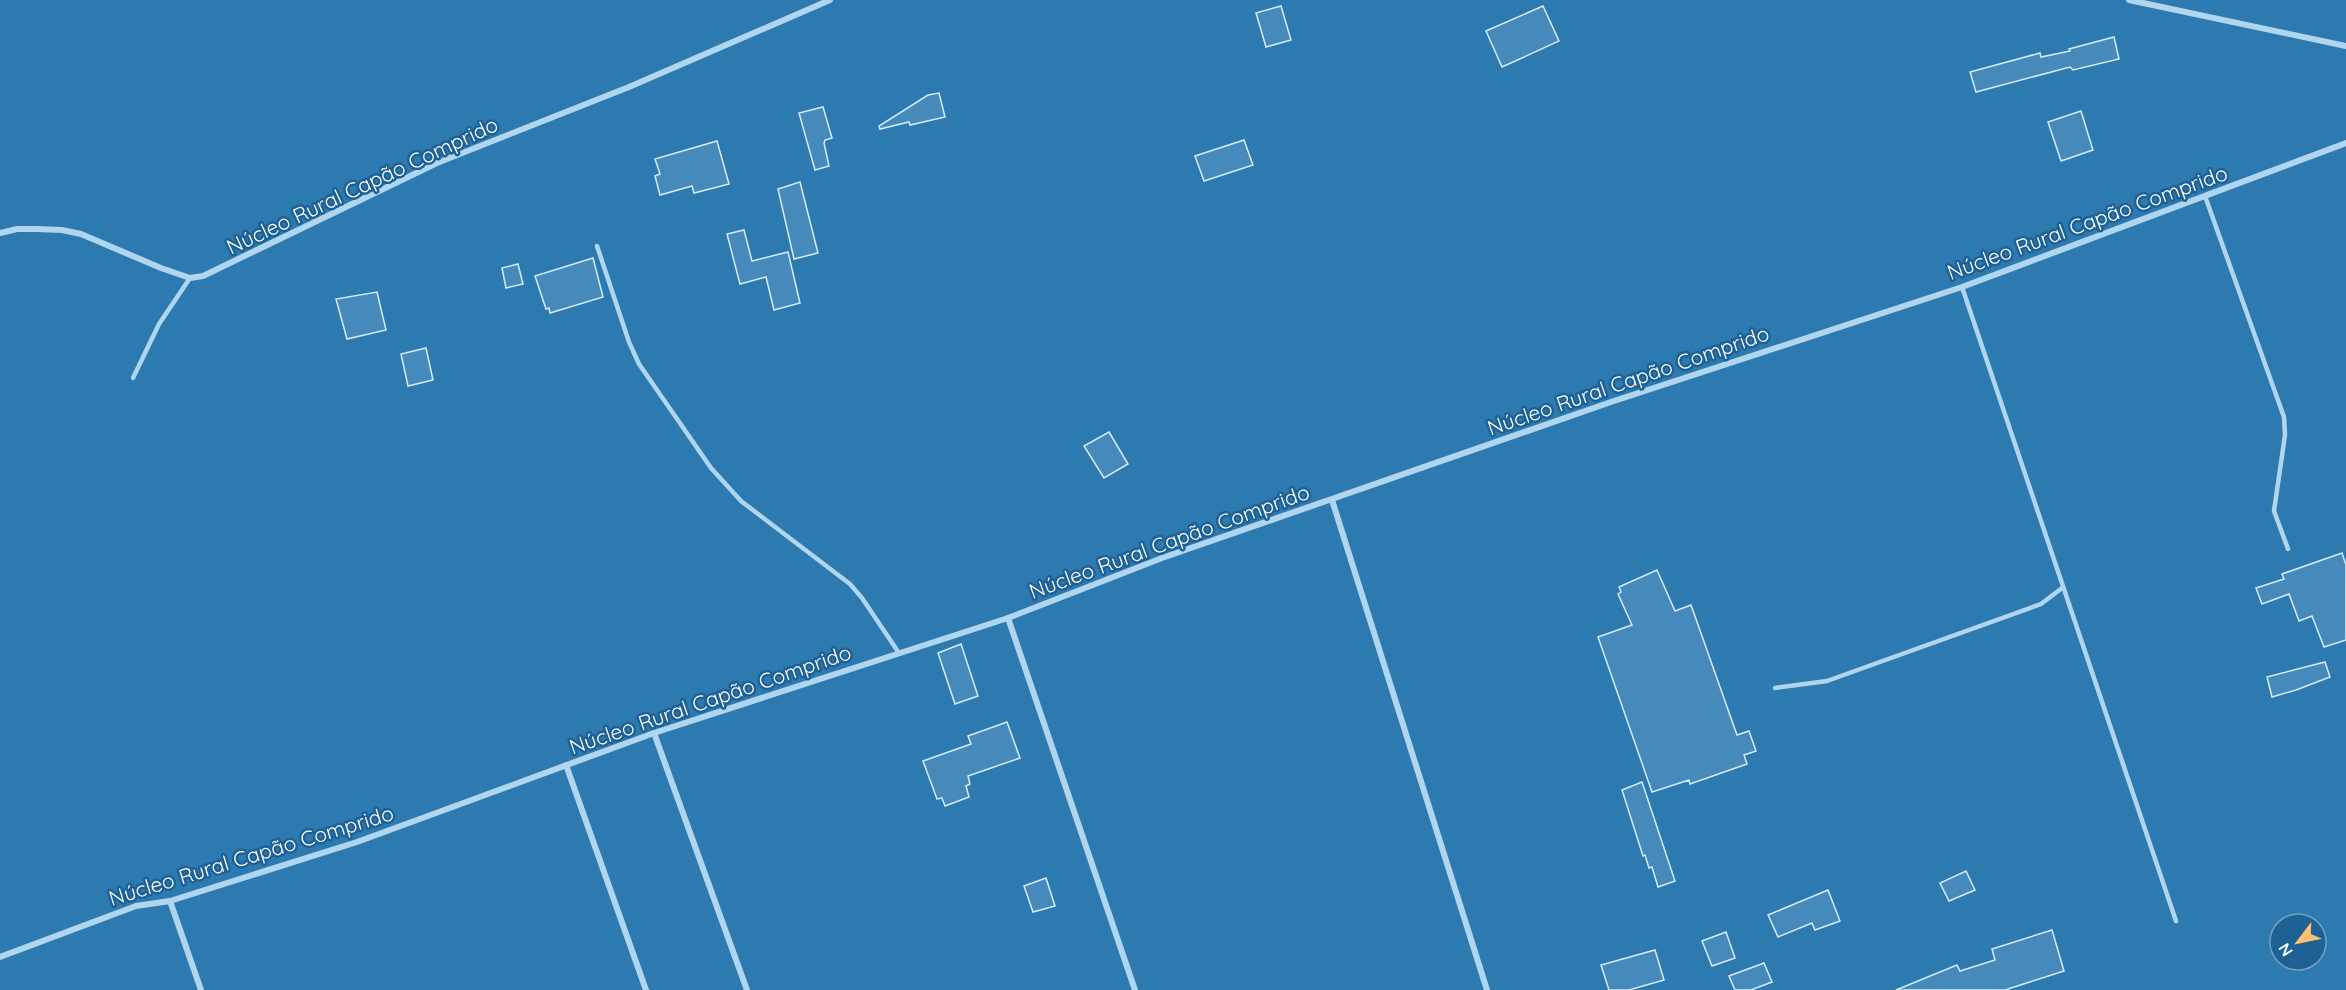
<svg xmlns="http://www.w3.org/2000/svg" width="2346" height="990" font-family="Quicksand,sans-serif">
<rect width="100%" height="100%" fill="#1d6195"/>
<path fill="#2d7ab1" fill-rule="evenodd" d="M 0,0 L 2346,0 L 2346,990 L 0,990 ZM 2280,924 L 2316,924 L 2316,960 L 2280,960 Z"/>
<g fill="#458abb" stroke="#d6ebfb" stroke-width="1.5">
<polygon points="1281,6 1291,40 1266,47 1256,13"/>
<polygon points="1543,6 1559,41 1502,67 1486,31"/>
<polygon points="2114,37 2119,59 2073,70 2070,67 1976,92 1970,72 2040,53 2041,57 2070,51 2069,49"/>
<polygon points="939,93 945,117 910,125 909,122 880,129 879,126 928,95"/>
<polygon points="823,107 832,138 825,140 824,143 829,166 815,170 799,113"/>
<polygon points="2081,111 2093,150 2061,161 2048,122"/>
<polygon points="1244,140 1253,165 1204,181 1195,156"/>
<polygon points="717,141 729,184 694,193 692,186 660,195 655,176 660,174 655,159"/>
<polygon points="800,182 818,253 794,259 778,189"/>
<polygon points="744,230 752,261 788,252 800,303 774,310 766,277 740,284 727,234"/>
<polygon points="593,258 603,297 550,313 549,308 546,309 535,276"/>
<polygon points="518,264 523,284 506,288 502,268"/>
<polygon points="377,292 386,330 347,339 336,299"/>
<polygon points="426,348 433,380 408,386 401,354"/>
<polygon points="1109,432 1128,464 1104,478 1084,446"/>
<polygon points="2342,553 2346,565 2346,640 2324,647 2312,616 2299,621 2289,594 2262,604 2256,588 2284,579 2282,574"/>
<polygon points="1657,570 1675,611 1691,605 1737,735 1749,731 1756,751 1744,755 1747,764 1690,784 1689,780 1652,792 1598,637 1632,625 1618,594 1621,592 1619,587"/>
<polygon points="961,644 978,696 955,704 938,653"/>
<polygon points="2325,662 2330,677 2296,690 2272,697 2267,677"/>
<polygon points="1007,722 1020,758 968,776 970,784 966,786 969,797 945,806 942,798 937,799 923,761 971,744 968,736"/>
<polygon points="1642,782 1675,881 1658,887 1652,867 1649,868 1645,855 1643,856 1622,790"/>
<polygon points="1966,871 1975,890 1949,901 1940,883"/>
<polygon points="1046,878 1055,906 1033,912 1024,886"/>
<polygon points="1828,890 1840,921 1815,930 1812,923 1778,937 1768,915"/>
<polygon points="2052,930 2064,971 2005,990 1896,990 1957,965 1960,971 1995,960 1992,949"/>
<polygon points="1726,932 1735,958 1712,966 1702,941"/>
<polygon points="1655,950 1664,980 1629,990 1609,990 1601,965"/>
<polygon points="1764,963 1772,982 1751,990 1735,990 1729,976"/>
</g>
<g fill="none" stroke-linecap="round" stroke-linejoin="round">
<g stroke="#b0d5ef" stroke-width="4.5">
<polyline points="2205,196 2284,417 2285,435 2274,511 2288,549"/>
<polyline points="597,246 629,342 639,364 711,468 741,501 850,584 862,598 899,653"/>
<polyline points="1962,287 2176,921"/>
<polyline points="133,378 159,324 190,278"/>
<polyline points="1775,688 1827,681 2041,604 2062,588"/>
</g>
<g stroke="#b0d5ef" stroke-width="6">
<polyline points="2129,0 2346,46"/>
<polyline points="0,233 17,229 36,229 62,230 81,234 161,268 190,278 203,276 437,163 629,87 830,0"/>
<polyline points="1332,500 1487,990"/>
<polyline points="1008,618 1135,990"/>
<polyline points="654,733 747,990"/>
<polyline points="566,765 646,990"/>
<polyline points="170,901 201,990"/>
<polyline points="0,957 136,906 170,901 357,842 654,733 1008,618 1162,558 1611,402 1962,287 2346,143"/>
</g>
</g>
<g text-anchor="middle" dominant-baseline="central" stroke-width="5" stroke-linejoin="round" paint-order="stroke">
<g font-size="21" fill="#fff" stroke="#1d6195">
<text transform="translate(362 185) rotate(-25)">Núcleo Rural Capão Comprido</text>
<text transform="translate(2087 222) rotate(-20)">Núcleo Rural Capão Comprido</text>
<text transform="translate(1628 380) rotate(-19)">Núcleo Rural Capão Comprido</text>
<text transform="translate(1169 541) rotate(-20)">Núcleo Rural Capão Comprido</text>
<text transform="translate(710 699) rotate(-19)">Núcleo Rural Capão Comprido</text>
<text transform="translate(251 855) rotate(-17)">Núcleo Rural Capão Comprido</text>
</g>
</g>
<g transform="translate(2298 942) rotate(238)"><circle r="28" fill="#1d6195" stroke="#77a0bf" stroke-width="1.5"/>
<path d="M0-4.5L10 22L0 15L-10 22Z" fill="#fec26f"/>
<text y="-9" font-size="16" font-weight="bold" text-anchor="middle" fill="#ffffff">N</text>
</g>
</svg>
